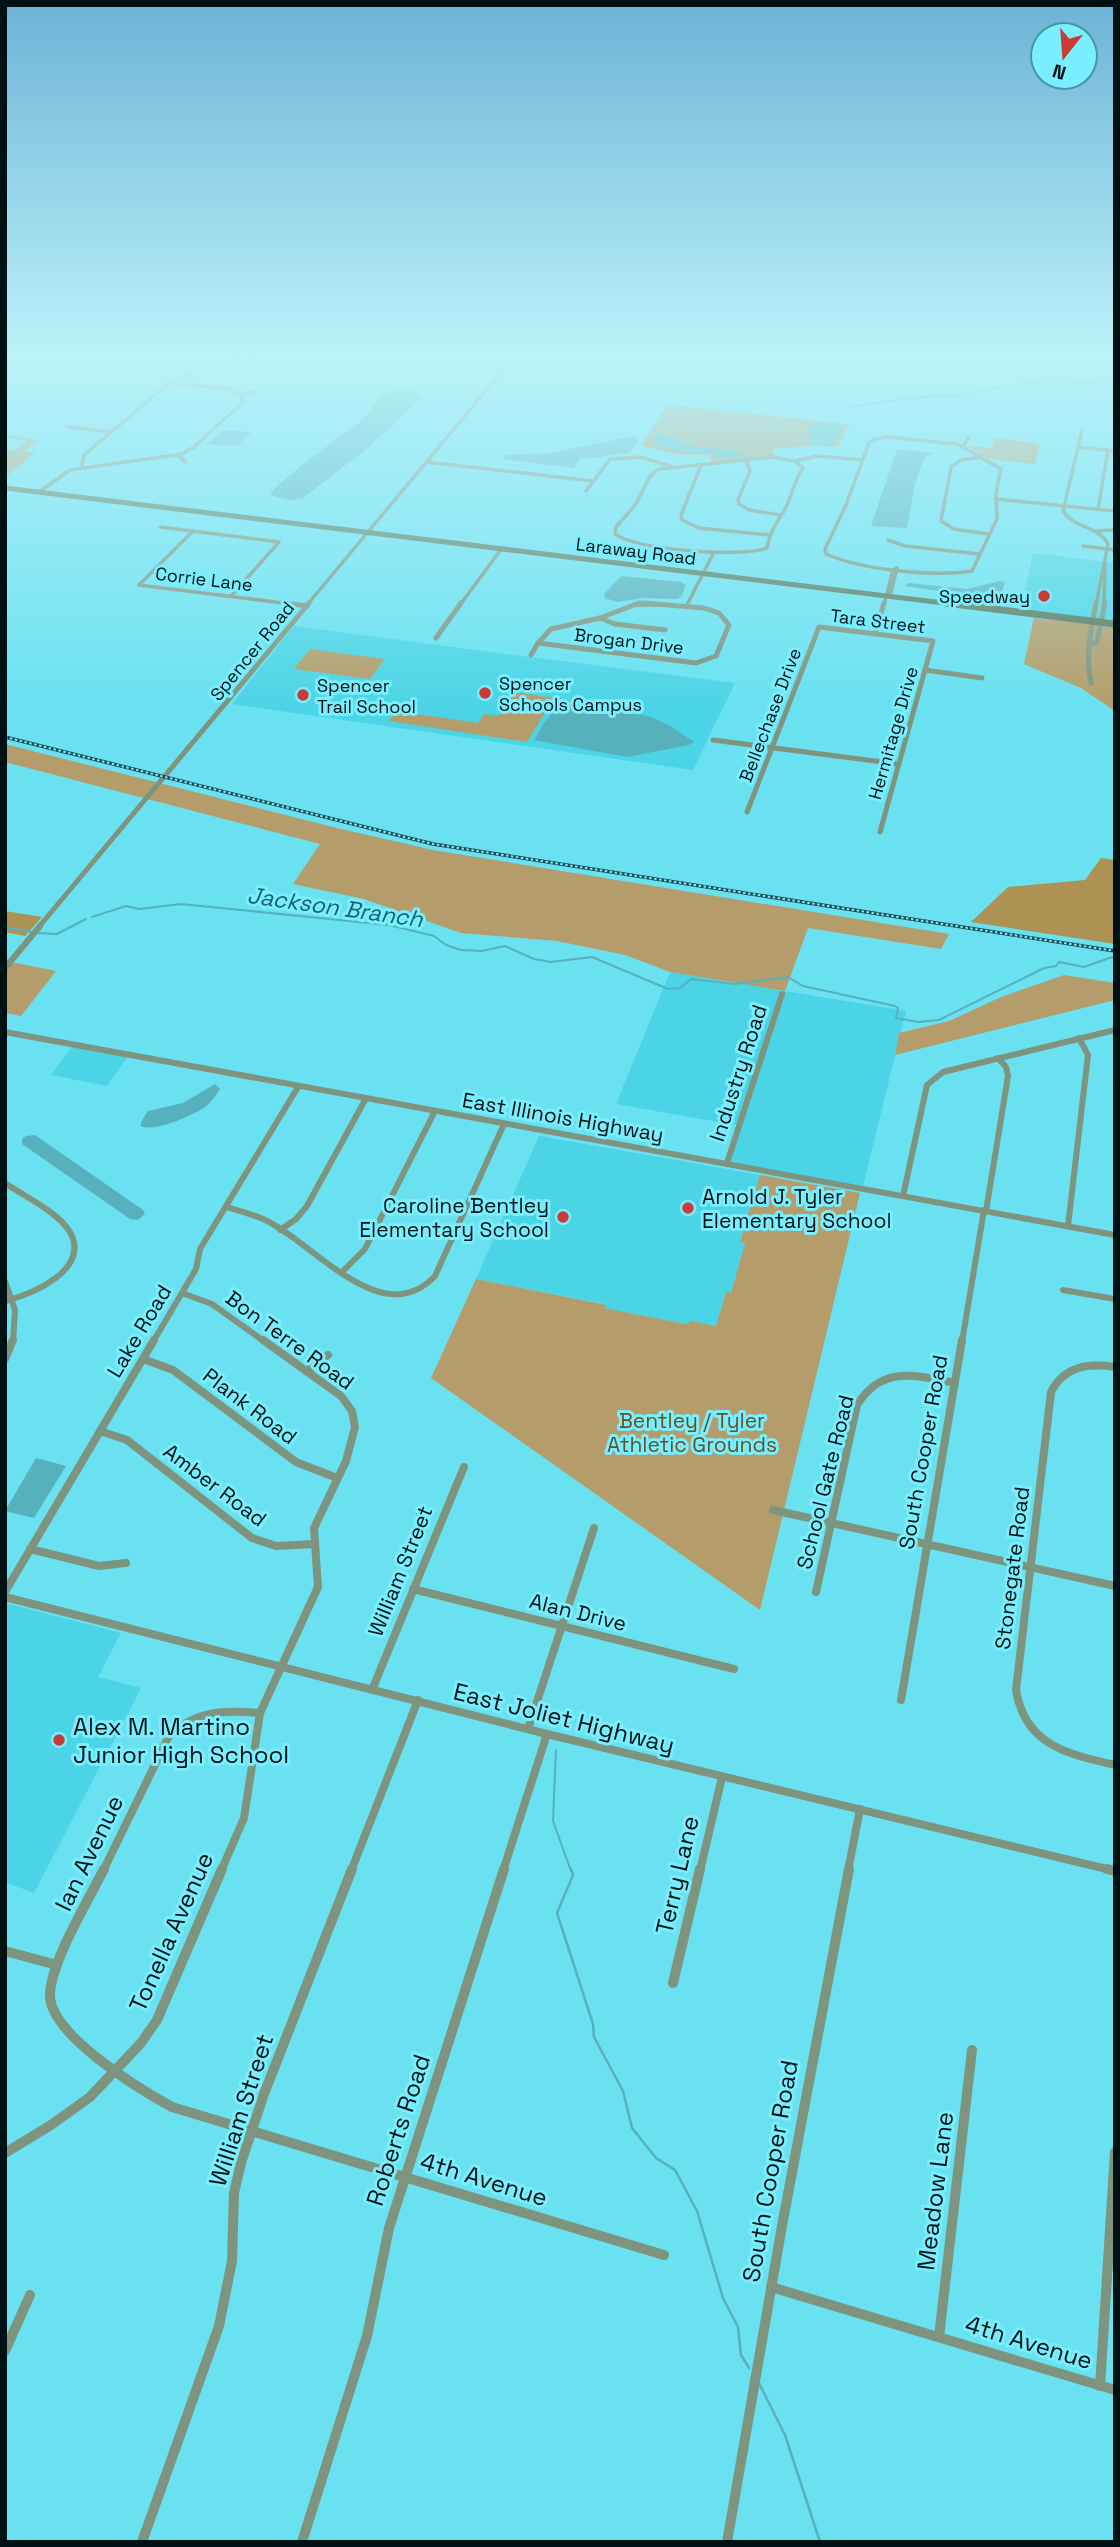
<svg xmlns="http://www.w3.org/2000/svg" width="1120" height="2547" font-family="'Space Grotesk',sans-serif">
<rect width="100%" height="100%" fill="#69e1f1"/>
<g fill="#4bd4e5">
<polygon points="1033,553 1115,563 1115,622 1021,611"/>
<polygon points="294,626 498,653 735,683 693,770 232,704"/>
<polygon points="670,972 906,1011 863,1186 729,1162 741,1126 616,1104"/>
<polygon points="73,1045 129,1055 107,1086 51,1075"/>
<polygon points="539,1136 760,1175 740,1241 745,1243 731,1293 725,1293 717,1326 692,1321 686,1324 603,1308 606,1304 476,1279"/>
<polygon points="5,1603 121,1633 98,1677 141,1688 34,1893 5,1882"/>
</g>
<g fill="#b49d6b">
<polygon points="672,405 849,424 838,447 809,446 773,449 774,456 713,464 709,455 680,455 641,446 667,406"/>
<polygon points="5,435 40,440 25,451 35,453 5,477 5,451 17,449 28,441 5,438"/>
<polygon points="995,438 1036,443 1040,446 1035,464 988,459 967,446 991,448"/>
<polygon points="1034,618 1115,626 1115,711 1081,688 1024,664"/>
<polygon points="310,649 385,659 370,679 294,669"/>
<polygon points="515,692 554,698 527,742 389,721 396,711 478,723 484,714 498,716"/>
<polygon points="5,744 337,828 433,850 949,934 941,949 808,928 785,991 670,972 625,955 557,941 461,933 364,899 293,884 320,844 5,762"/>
<polygon points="11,962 56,971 21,1016 5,1013 5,969"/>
<polygon points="1064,975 1115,983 1115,1000 895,1055 899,1033 949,1021 1001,997"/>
<polygon points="760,1175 860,1193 760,1610 431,1378 476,1279 607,1305 604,1308 686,1324 692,1321 716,1326 726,1292 731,1293 745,1243 740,1242"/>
</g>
<g fill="#ad9253">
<polygon points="1101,858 1115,860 1115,944 971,922 1008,887 1085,880"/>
<polygon points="5,911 42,917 25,936 5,932"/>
</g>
<g fill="#56b1bd">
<path d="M 393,390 L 414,390 L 423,397 L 365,450 L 303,498 L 290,500 L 272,496 L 271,492 C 298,466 329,446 358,423 C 373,411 375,397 393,390 Z"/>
<polygon points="817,422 844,425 833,446 808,444 812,438 809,429"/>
<polygon points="223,430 248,432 251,433 237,446 207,444"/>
<polygon points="662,434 697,447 739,451 743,455 718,459 713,454 687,453 653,444 656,435"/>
<path d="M 635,436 L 639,439 L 630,453 C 612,453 597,460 580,458 L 574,468 L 503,459 L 505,455 L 548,453 Z"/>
<polygon points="897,449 935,453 925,456 915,484 907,528 871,526"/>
<polygon points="621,576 681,582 686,585 681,597 677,599 644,598 617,602 605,598 604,594"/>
<polygon points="1000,581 1005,582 1000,597 996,599 904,586 909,583 967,589"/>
<polygon points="561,703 648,716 669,725 694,742 689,745 627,757 534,740 544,723"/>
<path d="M 215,1084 L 220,1089 C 216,1095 211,1102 205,1107 C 194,1115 153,1133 141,1126 L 141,1122 L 148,1111 L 183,1103 Z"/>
<polygon points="35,1135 143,1210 145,1214 138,1220 130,1219 22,1144 22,1139 26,1136"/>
<polygon points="36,1458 66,1466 34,1518 5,1511"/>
</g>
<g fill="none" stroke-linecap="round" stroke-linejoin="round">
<g stroke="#56b1bd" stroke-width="2">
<polyline points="849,407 910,398 958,395 1047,380 1115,385"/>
<polyline points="92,917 126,906 139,909 181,904 389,925 434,936 446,945 461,950 482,951 505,946 534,959 551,962 592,957 668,989 680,988 691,979 735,984 788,977 803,986 895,1006 898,1008 896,1018 918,1022 939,1020 1044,968 1056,966 1059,962 1084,967 1115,956"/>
<polyline points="5,927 32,932"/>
<polyline points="37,933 57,934 86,919"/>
<polyline points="556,1750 553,1821 571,1871"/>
</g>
<g stroke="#56b1bd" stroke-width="2.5">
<polyline points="571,1869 573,1875 557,1913 593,2024 594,2037 623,2091 632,2128 656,2158 675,2170 697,2211 723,2298 738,2327 741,2355 749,2368"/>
<polyline points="759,2383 785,2435 820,2542"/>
</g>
<g stroke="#7e947f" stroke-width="3.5">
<polyline points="163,351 320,368"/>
<polyline points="269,363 282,351"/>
<polyline points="170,383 229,389 241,394"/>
<polyline points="241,394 255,391"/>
<polyline points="69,427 111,432"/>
<path d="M 1082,430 L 1063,511 C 1074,529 1098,525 1108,544 L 1096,605"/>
<path d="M 888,437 L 957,444 L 1001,469 L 996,493 L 997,519 L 972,571 C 932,577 863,570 826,554 L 825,549 L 846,505 L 869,443 L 874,439 Z"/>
<polyline points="963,446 969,437"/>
<polyline points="1078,447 1115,451"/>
<polyline points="177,455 186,462"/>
<path d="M 773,457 L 795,461 L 803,468 C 793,483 792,497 784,511 C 776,524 770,532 767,548 C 743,558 635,550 615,534 L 616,527 L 636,504 L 650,476 L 659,469 Z"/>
<polyline points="982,457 961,460 951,467 941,521 954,529 988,534"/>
<polyline points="746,461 750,471 738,500 739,504 749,510 780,515"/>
<polyline points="795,461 818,456 862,460"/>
<polyline points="427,462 592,481"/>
<polyline points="701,465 681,515 682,520 699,528 769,535"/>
<polyline points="82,467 84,455 169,383 197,369 218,351"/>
<polyline points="586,491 610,459 641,457 670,466"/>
<polyline points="39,492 70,470 182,454 194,447 243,402 241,394"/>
<polyline points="996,499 1115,511"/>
<polyline points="1098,509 1108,450"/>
<polyline points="160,527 279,542 231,596"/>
<polyline points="1096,531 1115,530"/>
<polyline points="888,540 905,546 979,554"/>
<polyline points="1083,546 1115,550"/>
<polyline points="139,585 299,605"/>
<polyline points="139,585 193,531"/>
<polyline points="887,595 891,592 897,568"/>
<polyline points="307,605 519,351"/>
<polyline points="460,605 502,548"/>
<polyline points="635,605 666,605"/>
<polyline points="687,605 714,552"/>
<polyline points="884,605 893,570 897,568"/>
<polyline points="1104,605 1105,564"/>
</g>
<g stroke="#7e947f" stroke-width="5">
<polyline points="285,603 307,606"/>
<polyline points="600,618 615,624 665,630"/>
<polyline points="875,634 884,603"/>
<polyline points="436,638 461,603"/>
<polyline points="538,643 696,663 716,656 729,625 719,613 704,608 643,603"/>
<polyline points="538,643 551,629 600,618 639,603"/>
<polyline points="1092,644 1097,642 1105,603"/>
<polyline points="531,655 538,643"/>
<polyline points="925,670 982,678"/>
<path d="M 1091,683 C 1085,658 1091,628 1096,603"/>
<polyline points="713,740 898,764"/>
<polyline points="747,812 819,627 933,641 880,832"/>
<polyline points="38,928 309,603"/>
</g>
<g stroke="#7e947f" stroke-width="6">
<polyline points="5,968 40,926"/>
<polyline points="5,1032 1115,1235"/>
<polyline points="727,1163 782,994"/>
<path d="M 5,1183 C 25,1197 57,1211 70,1232 C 91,1270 32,1294 5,1301"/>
<polyline points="903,1196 927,1085 943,1072 1115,1030"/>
<path d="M 227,1207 C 239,1211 252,1214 263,1219 C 313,1241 381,1333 435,1276 L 504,1124"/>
<polyline points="986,1211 1008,1076 1006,1067 998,1058"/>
<polyline points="1068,1226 1088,1055 1079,1038"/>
<polyline points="280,1230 296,1219 307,1206 365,1100"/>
<polyline points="342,1272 365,1249 434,1113"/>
<polyline points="5,1281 15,1310 13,1342"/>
<polyline points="1063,1290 1115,1299"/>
<polyline points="182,1293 212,1304 265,1342"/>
<polyline points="153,1342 196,1269 200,1249 298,1087"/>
<polyline points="962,1342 984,1210"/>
</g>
<g stroke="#7e947f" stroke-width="8">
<polyline points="5,1359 13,1340"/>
<polyline points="143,1359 173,1370 296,1462 337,1478"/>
<path d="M 1115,1367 C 1088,1363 1064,1366 1051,1392 L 1016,1690 C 1025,1745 1067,1754 1115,1765"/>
<polyline points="306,1371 328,1355"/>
<polyline points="100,1431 127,1440 252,1538 276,1546 315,1544"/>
<polyline points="773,1510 1115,1586"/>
<polyline points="30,1549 99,1566 126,1563"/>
<polyline points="413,1589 734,1669"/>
<polyline points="5,1592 154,1340"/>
<path d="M 816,1592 L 857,1405 C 882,1365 915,1375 955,1383"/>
<polyline points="5,1597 547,1734 1115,1871"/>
<polyline points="372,1690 464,1467"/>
<polyline points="901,1700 962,1340"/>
<polyline points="528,1729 594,1528"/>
<path d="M 103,1871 L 169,1736 C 196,1710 224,1710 260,1713"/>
<polyline points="221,1871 244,1818 260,1713 318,1587 314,1528 346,1461 355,1427 352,1411 341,1396 263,1340"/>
<polyline points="351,1871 418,1700"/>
<polyline points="503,1871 547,1734"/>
<polyline points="700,1871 722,1777"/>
<polyline points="848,1871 860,1809"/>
</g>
<g stroke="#7e947f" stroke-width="10">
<path d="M 104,1869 C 88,1901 52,1960 50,1993 C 47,2033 139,2089 172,2107 L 664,2255"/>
<polyline points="1107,1869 1115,1871"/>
<polyline points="5,1951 57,1965"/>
<polyline points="673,1983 700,1869"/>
<polyline points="5,2153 51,2125 90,2097 141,2043 157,2020 222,1869"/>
<polyline points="771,2287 1115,2390"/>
<polyline points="939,2337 972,2050"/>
<polyline points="5,2351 30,2295"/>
<polyline points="1100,2386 1115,2152"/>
<polyline points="142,2542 219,2326 232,2261 234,2193 241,2163 264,2094 352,1869"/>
<polyline points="302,2542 367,2336 389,2228 504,1869"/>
<polyline points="727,2542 782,2226 849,1869"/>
</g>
<polyline stroke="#57785a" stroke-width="5" points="5,488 960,605"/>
<polyline stroke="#57785a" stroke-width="7" points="946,603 1115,624"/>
<defs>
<polyline id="rail" points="5,737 433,844 1115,951"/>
</defs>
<use href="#rail" stroke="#1d4b52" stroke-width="3.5"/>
<use href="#rail" stroke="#78eefe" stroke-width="2" stroke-dasharray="2.5" stroke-linecap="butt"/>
</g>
<linearGradient id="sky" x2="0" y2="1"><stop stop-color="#6db3d7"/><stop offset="0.5" stop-color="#bcf2f9"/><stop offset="1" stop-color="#bcf2f9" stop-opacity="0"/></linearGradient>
<rect width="1120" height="708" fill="url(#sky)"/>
<g fill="#c93b36" stroke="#78eefe" stroke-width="2.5">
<circle cx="1044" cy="596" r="7"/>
<circle cx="485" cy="693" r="7"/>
<circle cx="303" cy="695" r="7"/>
<circle cx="688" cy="1208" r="7"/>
<circle cx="563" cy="1217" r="7"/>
<circle cx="59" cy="1740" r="7"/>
</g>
<g text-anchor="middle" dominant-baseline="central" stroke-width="6" stroke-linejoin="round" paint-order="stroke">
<g font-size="18" fill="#001114" stroke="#78eefe">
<text transform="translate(636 551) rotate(7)">Laraway Road</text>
<text transform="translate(204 579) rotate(7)">Corrie Lane</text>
<text transform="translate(878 621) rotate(7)">Tara Street</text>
<text transform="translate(629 641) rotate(7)">Brogan Drive</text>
<text transform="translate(252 651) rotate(-51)">Spencer Road</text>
<text transform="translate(770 715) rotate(-69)">Bellechase Drive</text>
<text transform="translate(893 733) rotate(-74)">Hermitage Drive</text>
</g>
<g font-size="18" fill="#001114" stroke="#78eefe" text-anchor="start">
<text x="1030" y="596" text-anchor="end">Speedway</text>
<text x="499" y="683">Spencer<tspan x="499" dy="21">Schools Campus</tspan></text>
<text x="317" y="685">Spencer<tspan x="317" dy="21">Trail School</tspan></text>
</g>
<g font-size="21" fill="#001114" stroke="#78eefe">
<text transform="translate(738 1073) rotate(-72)">Industry Road</text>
<text transform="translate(563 1117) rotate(10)">East Illinois Highway</text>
<text transform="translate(139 1331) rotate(-59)">Lake Road</text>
<text transform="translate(290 1340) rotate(36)">Bon Terre Road</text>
<text transform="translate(250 1406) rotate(37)">Plank Road</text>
<text transform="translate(923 1452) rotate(-80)">South Cooper Road</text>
<text transform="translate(825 1482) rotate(-76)">School Gate Road</text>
<text transform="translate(215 1485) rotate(37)">Amber Road</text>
<text transform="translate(1012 1568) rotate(-83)">Stonegate Road</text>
<text transform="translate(400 1571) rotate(-68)">William Street</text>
<text transform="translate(578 1612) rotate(14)">Alan Drive</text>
</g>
<g font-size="21" fill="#001114" stroke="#78eefe" text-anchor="start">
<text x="702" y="1196">Arnold J. Tyler<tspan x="702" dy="24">Elementary School</tspan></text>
<text x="549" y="1205" text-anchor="end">Caroline Bentley<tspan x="549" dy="24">Elementary School</tspan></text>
</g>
<g font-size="21" fill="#665221" stroke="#78eefe">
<text x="692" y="1420">Bentley / Tyler<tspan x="692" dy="24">Athletic Grounds</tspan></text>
</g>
<g font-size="23" font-style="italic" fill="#18636c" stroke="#78eefe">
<text transform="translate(335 907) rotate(8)">Jackson Branch</text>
</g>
<g font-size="24" fill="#001114" stroke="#78eefe">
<text transform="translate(564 1718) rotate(14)">East Joliet Highway</text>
<text transform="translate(89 1853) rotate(-64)">Ian Avenue</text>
<text transform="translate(677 1875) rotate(-77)">Terry Lane</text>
<text transform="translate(171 1932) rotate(-66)">Tonella Avenue</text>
<text transform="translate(241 2110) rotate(-72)">William Street</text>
<text transform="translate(398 2130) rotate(-72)">Roberts Road</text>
<text transform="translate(770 2171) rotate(-80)">South Cooper Road</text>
<text transform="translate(484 2179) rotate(17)">4th Avenue</text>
<text transform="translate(935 2191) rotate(-83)">Meadow Lane</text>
<text transform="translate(1029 2342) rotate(17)">4th Avenue</text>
</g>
<g font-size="24" fill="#001114" stroke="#78eefe" text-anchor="start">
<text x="73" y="1726">Alex M. Martino<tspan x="73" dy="28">Junior High School</tspan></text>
</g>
</g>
<rect width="1120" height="2547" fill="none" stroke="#001114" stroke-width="14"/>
<g transform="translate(1064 56) rotate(197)"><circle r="33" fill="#78eefe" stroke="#4896a0" stroke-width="2"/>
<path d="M0-5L12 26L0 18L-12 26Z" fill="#c93b36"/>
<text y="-10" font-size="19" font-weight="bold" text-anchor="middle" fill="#001114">N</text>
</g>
</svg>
